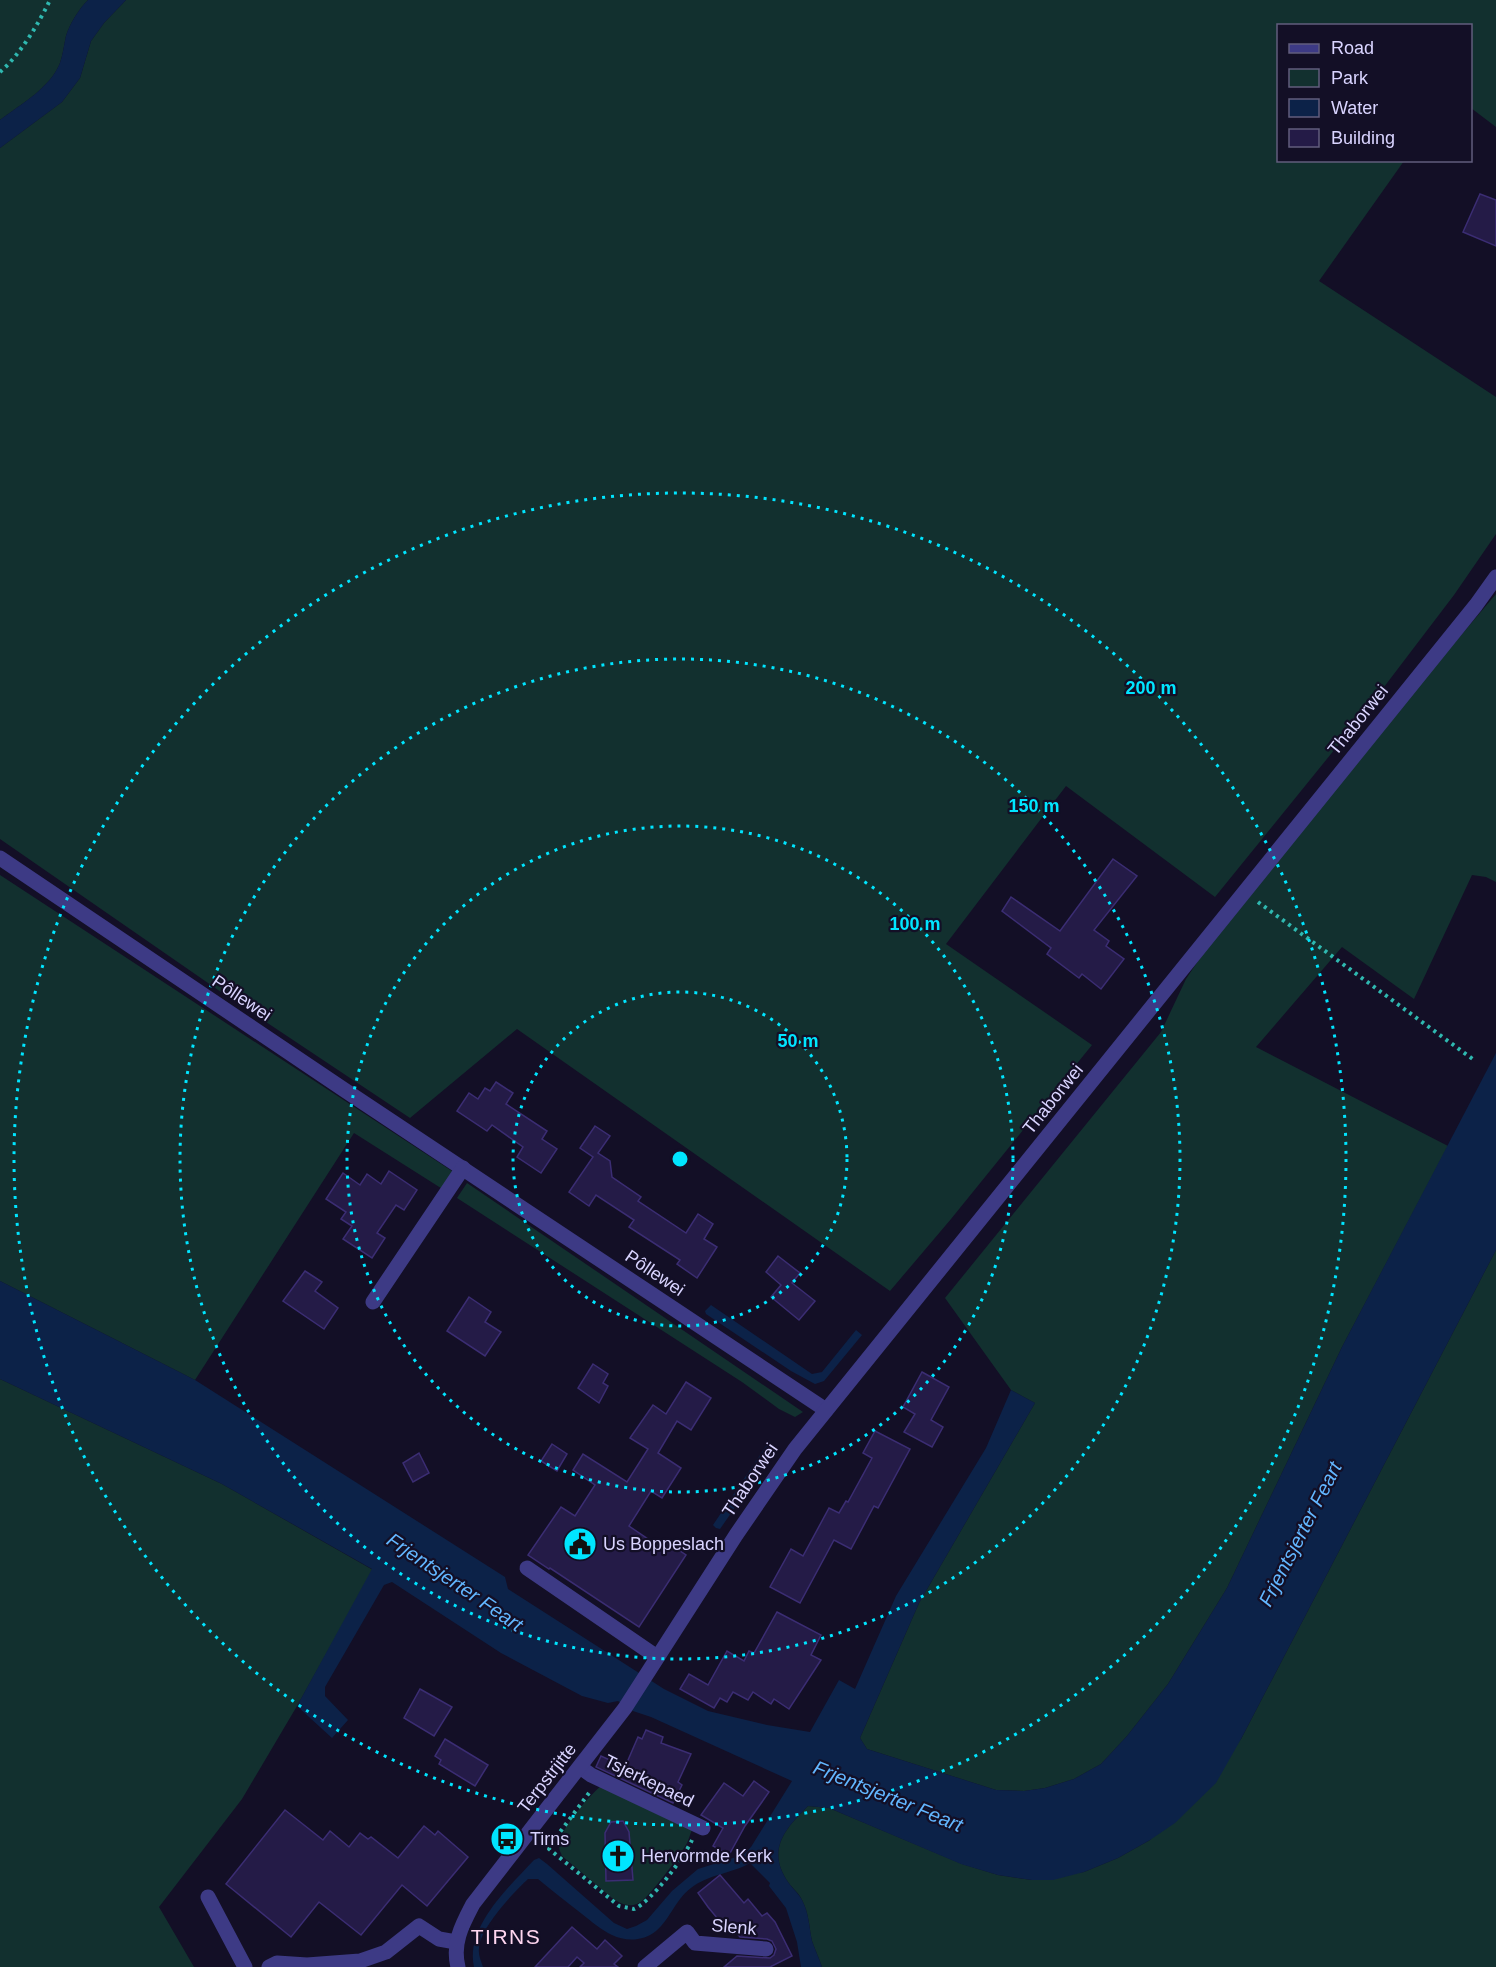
<svg xmlns="http://www.w3.org/2000/svg" width="1496" height="1967" font-family="Arial,sans-serif">
<rect width="100%" height="100%" fill="#130f26"/>
<g fill="#12302f">
<path d="M 0,0 L 88,0 C 79,9 70,23 66,36 C 64,45 63,54 60,63 C 50,88 21,104 0,120 Z"/>
<polygon points="126,0 1496,0 1496,127 1471,108 1470,26 1278,26 1278,160 1404,161 1319,281 1496,397 1496,534 1454,595 1365,712 1215,897 1066,786 946,944 1092,1045 951,1219 890,1291 517,1029 410,1118 221,992 0,839 0,148 62,102 80,78 91,41 104,23"/>
<polygon points="1496,594 1496,882 1486,877 1472,875 1414,999 1342,947 1256,1047 1448,1146 1342,1347 1227,1588 1168,1684 1127,1736 1101,1764 1074,1779 1045,1788 1024,1791 996,1790 867,1749 860,1738 919,1603 1035,1403 1011,1390 945,1298 1161,1032 1186,979 1206,949 1406,700"/>
<polygon points="0,875 455,1173 444,1190 354,1133 195,1380 0,1281"/>
<polygon points="467,1183 803,1412 795,1417 779,1409 742,1382 457,1198"/>
<path d="M 1496,1250 L 1496,1967 L 822,1967 C 819,1958 815,1950 812,1941 C 809,1927 809,1913 802,1900 C 799,1893 792,1888 788,1882 C 766,1850 785,1829 808,1806 L 829,1808 L 962,1864 L 998,1875 L 1032,1880 L 1084,1872 L 1118,1858 L 1150,1840 L 1241,1739 Z"/>
<polygon points="0,1379 222,1484 373,1570 297,1706 242,1799 159,1907 194,1967 0,1967"/>
<path d="M 601,1786 L 692,1830 C 690,1834 689,1839 687,1843 C 681,1854 649,1898 639,1903 C 629,1908 621,1904 612,1898 L 562,1856 C 561,1853 559,1850 559,1847 C 557,1832 590,1795 601,1786 Z"/>
</g>
<g fill="#0c2248">
<path d="M 88,0 L 126,0 L 104,23 L 91,41 L 80,78 L 62,102 L 0,148 L 0,120 C 21,104 50,88 60,63 C 63,54 64,45 66,36 C 70,23 79,9 88,0 Z"/>
<path d="M 1496,1053 L 1496,1250 L 1241,1739 L 1216,1783 L 1175,1823 L 1150,1840 L 1118,1858 L 1084,1872 L 1053,1880 L 1032,1880 L 998,1875 L 961,1864 L 829,1808 L 808,1806 C 785,1829 766,1850 788,1882 C 792,1888 799,1894 802,1900 C 809,1913 809,1927 812,1941 C 815,1950 819,1958 822,1967 L 801,1967 L 797,1942 L 786,1908 L 769,1886 L 770,1883 L 750,1863 C 731,1874 709,1874 691,1888 C 675,1900 671,1918 656,1931 C 644,1941 626,1942 612,1935 C 601,1930 591,1921 582,1914 C 567,1902 552,1891 538,1879 L 528,1879 C 513,1893 480,1928 479,1948 C 478,1955 481,1961 483,1967 L 474,1967 C 465,1927 509,1887 534,1860 L 539,1858 L 547,1864 L 614,1923 L 627,1929 L 636,1926 L 647,1920 L 672,1891 L 698,1869 L 733,1858 L 744,1854 L 751,1847 L 792,1781 L 651,1717 L 633,1711 L 618,1701 L 608,1703 L 582,1696 L 501,1653 L 392,1582 L 384,1585 L 325,1687 L 325,1696 L 348,1720 L 332,1738 L 297,1706 L 372,1569 L 222,1484 L 0,1379 L 0,1281 L 195,1380 L 505,1577 L 508,1589 L 664,1689 L 708,1711 L 767,1725 L 810,1732 L 839,1680 L 855,1689 L 896,1596 L 986,1448 L 1011,1390 L 1035,1403 L 919,1603 L 860,1738 L 867,1749 L 996,1790 L 1024,1791 L 1045,1788 L 1074,1779 L 1101,1764 L 1127,1736 L 1168,1684 L 1227,1588 L 1342,1347 Z"/>
<polygon points="711,1305 812,1374 822,1372 856,1330 862,1335 824,1381 815,1384 791,1371 706,1314 705,1311"/>
<polygon points="768,1443 771,1443 774,1448 743,1496 720,1529 716,1528 713,1525"/>
</g>
<g fill="#241b47" stroke="#3b2d73" stroke-width="1.5">
<polygon points="1480,194 1496,200 1496,246 1463,232"/>
<polygon points="1113,859 1137,876 1094,930 1109,941 1106,946 1124,959 1101,989 1082,974 1079,978 1047,954 1051,948 1002,911 1011,897 1060,931"/>
<polygon points="496,1082 513,1093 506,1104 547,1131 542,1139 557,1149 541,1173 517,1157 523,1147 492,1125 487,1131 457,1111 469,1093 478,1099 485,1088 490,1091"/>
<polygon points="595,1126 610,1136 598,1153 610,1161 612,1177 641,1197 638,1201 686,1233 698,1214 713,1224 704,1239 717,1247 697,1278 677,1264 680,1260 629,1227 634,1220 596,1195 589,1206 569,1192 593,1157 580,1148"/>
<polygon points="389,1171 417,1190 404,1210 396,1205 377,1233 385,1238 372,1258 343,1239 352,1226 341,1219 346,1212 326,1199 343,1173 360,1185 367,1174 381,1184"/>
<polygon points="778,1256 800,1273 792,1283 815,1301 799,1320 771,1297 781,1285 766,1272"/>
<polygon points="305,1271 322,1282 315,1291 338,1308 324,1329 283,1301"/>
<polygon points="469,1297 491,1312 485,1322 501,1332 485,1356 447,1331"/>
<polygon points="593,1364 608,1374 603,1383 608,1386 599,1403 578,1388"/>
<polygon points="922,1372 949,1387 931,1420 943,1427 932,1447 904,1432 915,1414 903,1407"/>
<polygon points="686,1382 711,1398 691,1430 677,1421 658,1453 681,1468 662,1498 651,1491 629,1526 663,1549 668,1543 686,1555 639,1627 550,1568 549,1569 528,1555 561,1507 575,1516 595,1485 573,1470 583,1454 627,1482 648,1449 630,1438 653,1405 666,1414"/>
<polygon points="875,1431 910,1449 878,1508 874,1506 851,1549 834,1540 800,1603 770,1587 791,1549 803,1556 829,1508 839,1513 846,1501 848,1502 872,1458 863,1453"/>
<polygon points="552,1444 567,1454 557,1471 541,1461"/>
<polygon points="419,1453 429,1473 413,1482 403,1463"/>
<polygon points="777,1612 821,1635 811,1655 821,1660 789,1709 774,1699 771,1704 753,1692 748,1700 733,1692 727,1702 720,1698 714,1708 680,1689 689,1674 708,1685 727,1651 744,1661 749,1651 754,1653"/>
<polygon points="420,1689 452,1707 434,1736 404,1718"/>
<polygon points="646,1730 663,1737 661,1743 691,1754 678,1782 682,1785 673,1803 596,1767 601,1756 625,1767 638,1737 642,1739"/>
<polygon points="445,1739 488,1765 475,1786 439,1764 441,1760 435,1756"/>
<polygon points="754,1781 769,1792 745,1826 729,1855 713,1846 723,1828 701,1815 724,1783 743,1796"/>
<polygon points="285,1810 323,1840 330,1831 349,1847 360,1833 368,1839 371,1837 398,1858 424,1826 435,1835 438,1831 468,1857 427,1906 402,1885 361,1935 319,1902 291,1937 226,1884"/>
<polygon points="623,1821 629,1832 633,1880 606,1881 605,1833 611,1822"/>
<polygon points="720,1875 744,1903 748,1899 762,1916 767,1913 775,1922 792,1956 770,1967 724,1967 737,1956 770,1958 774,1955 776,1949 772,1941 767,1939 740,1937 726,1920 722,1924 708,1907 698,1893"/>
<polygon points="572,1927 597,1949 605,1940 622,1956 614,1964 618,1967 580,1967 584,1963 577,1957 568,1967 535,1967"/>
</g>
<g fill="none" stroke-linecap="round" stroke-linejoin="round">
<g stroke="#2fb8b0" stroke-width="4" stroke-dasharray="3 4.5" stroke-linecap="butt">
<path d="M 0,72 C 20,55 39,23 50,0"/>
<polyline points="1258,902 1474,1060"/>
<path d="M 589,1793 L 560,1832 L 549,1849 L 619,1906 L 634,1909 C 651,1902 684,1858 692,1840"/>
</g>
<g stroke="#3d3a85" stroke-width="15">
<polyline points="0,858 346,1091 826,1410"/>
<polyline points="373,1302 463,1168"/>
<polyline points="527,1568 657,1657"/>
<polyline points="580,1767 591,1775 703,1828"/>
<polyline points="208,1897 245,1967"/>
<polyline points="269,1967 277,1963 307,1965 360,1961 386,1952 419,1926 439,1939 456,1942"/>
<path d="M 458,1967 C 452,1943 462,1925 473,1904 L 625,1708 L 736,1535 L 795,1449 L 1476,605 L 1496,577"/>
<polyline points="645,1967 687,1932 695,1943 766,1949"/>
</g>
</g>
<g fill="none" stroke="#00e5ff" stroke-width="3" stroke-dasharray="3 6">
<circle cx="680" cy="1159" r="167"/>
<circle cx="680" cy="1159" r="333"/>
<circle cx="680" cy="1159" r="500"/>
<circle cx="680" cy="1159" r="666"/>
</g>
<defs>
<symbol id="civic-disc" viewBox="-11 -11 22 22"><circle r="9.5" fill="#00e5ff" stroke="#130f26"/><path d="M-.6-6.5H3V-4.5H.6V-3L4-1V1h2V6H-6V1h2V-1L-.6-3ZM-1.2 2.5V6h2.4V2.5Z" fill="#111"/></symbol>
<symbol id="bus-disc" viewBox="-11 -11 22 22"><circle r="9.5" fill="#00e5ff" stroke="#130f26"/><path d="M-5-6H5V4H4V6H2V4H-2V6H-4V4H-5ZM-3.5-4V0h7V-4ZM-3.5 1.2v1.5H-2V1.2ZM2 1.2v1.5H3.5V1.2Z" fill="#111"/></symbol>
<symbol id="church-disc" viewBox="-11 -11 22 22"><circle r="9.5" fill="#00e5ff" stroke="#130f26"/><path d="M-1.2-6h2.4v3.5h3.3v2.4h-3.3V6h-2.4V-.1h-3.3v-2.4h3.3Z" fill="#111"/></symbol>
</defs>
<g fill-rule="evenodd">
<use href="#civic-disc" x="561" y="1525" width="38" height="38"/>
<use href="#bus-disc" x="488" y="1820" width="38" height="38"/>
<use href="#church-disc" x="599" y="1837" width="38" height="38"/>
</g>
<g text-anchor="middle" dominant-baseline="central" stroke-width="4.5" stroke-linejoin="round" paint-order="stroke">
<g font-size="18" fill="#d9d4ff" stroke="#130f26">
<text transform="translate(1358 720) rotate(-51)">Thaborwei</text>
<text transform="translate(242 998) rotate(34)">Pôllewei</text>
<text transform="translate(1053 1099) rotate(-51)">Thaborwei</text>
<text transform="translate(655 1273) rotate(34)">Pôllewei</text>
<text transform="translate(750 1480) rotate(-56)">Thaborwei</text>
<text transform="translate(547 1778) rotate(-52)">Terpstrjitte</text>
<text transform="translate(649 1781) rotate(26)">Tsjerkepaed</text>
<text transform="translate(734 1927) rotate(5)">Slenk</text>
</g>
<g font-size="18" fill="#d9d4ff" stroke="#130f26" text-anchor="start">
<text x="603" y="1544">Us Boppeslach</text>
<text x="530" y="1839">Tirns</text>
<text x="641" y="1856">Hervormde Kerk</text>
</g>
<g font-size="20" font-style="italic" fill="#62b6ff" stroke="#130f26">
<text transform="translate(1300 1534) rotate(-63)">Frjentsjerter Feart</text>
<text transform="translate(455 1582) rotate(34)">Frjentsjerter Feart</text>
<text transform="translate(888 1796) rotate(22)">Frjentsjerter Feart</text>
</g>
<g font-size="21" letter-spacing="1.5" fill="#ffd6f0" stroke="#130f26">
<text x="506" y="1936">TIRNS</text>
</g>
</g>
<circle cx="680" cy="1159" r="9" fill="#00e5ff" stroke="#130f26" stroke-width="3"/>
<g font-size="18" text-anchor="middle" font-weight="bold" fill="#00e5ff" stroke="#130f26" stroke-width="4.5" stroke-linejoin="round" paint-order="stroke">
<text x="1151" y="694">200 m</text>
<text x="1034" y="812">150 m</text>
<text x="915" y="930">100 m</text>
<text x="798" y="1047">50 m</text>
</g>
<rect x="1277" y="24" width="195" height="138" fill="#130f26" stroke="#625e7d" stroke-width="1.5"/>
<rect x="1289" y="44" width="30" height="9" fill="#3d3a85" stroke="#625e7d" stroke-width="1.5"/>
<text x="1331" y="54" font-size="18" fill="#d9d4ff">Road</text>
<rect x="1289" y="69" width="30" height="18" fill="#12302f" stroke="#625e7d" stroke-width="1.5"/>
<text x="1331" y="84" font-size="18" fill="#d9d4ff">Park</text>
<rect x="1289" y="99" width="30" height="18" fill="#0c2248" stroke="#625e7d" stroke-width="1.5"/>
<text x="1331" y="114" font-size="18" fill="#d9d4ff">Water</text>
<rect x="1289" y="129" width="30" height="18" fill="#241b47" stroke="#625e7d" stroke-width="1.5"/>
<text x="1331" y="144" font-size="18" fill="#d9d4ff">Building</text>
</svg>
